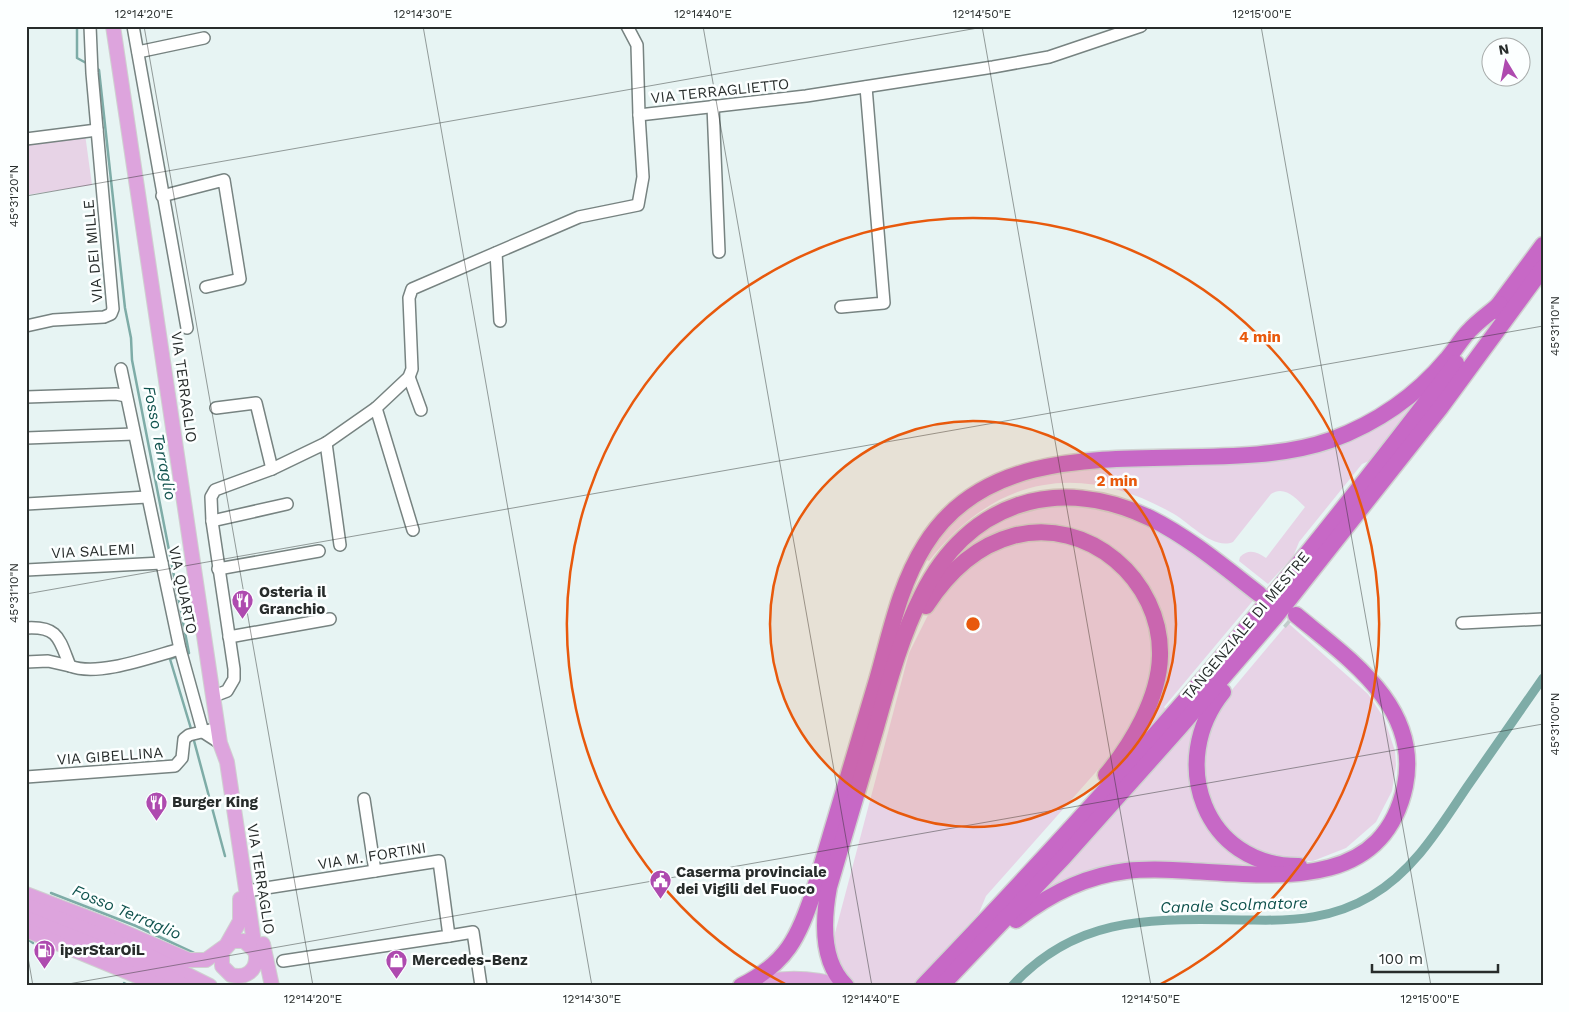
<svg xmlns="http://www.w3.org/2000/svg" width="1569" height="1012" font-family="'Work Sans',sans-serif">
<rect width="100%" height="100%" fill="#e7f4f3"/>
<g fill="#e7d3e6">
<polygon points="85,134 92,185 26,195 26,143"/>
<path d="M 1413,401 L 1415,403 L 1374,459 L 1362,464 L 1299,542 L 1293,557 L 1268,584 L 1239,561 L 1240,557 C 1249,548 1257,552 1266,558 L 1305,507 C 1296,498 1284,485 1271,494 L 1233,542 C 1213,550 1191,524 1174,514 C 1080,460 996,476 929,561 L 924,559 L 948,525 L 983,497 L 1040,473 L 1292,451 Z"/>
<polygon points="1063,502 1143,519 1256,597 1164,707 1166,709 1146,733 1142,730 1155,700 1153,598 1060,529 950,564 961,550 1000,519"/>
<path d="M 1071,538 L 1135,583 L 1158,647 L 1145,704 L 1109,763 L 1103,764 L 986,896 L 979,913 L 912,986 C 898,986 873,989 861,986 C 840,980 834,951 835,933 L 909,653 L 932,607 L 961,569 L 1008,540 Z"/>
<polygon points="1288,623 1368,694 1384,718 1395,751 1396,765 1392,791 1376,822 1346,848 1313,861 1281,860 1236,839 1214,813 1201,767 1215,710"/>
<path d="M 1344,659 C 1377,682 1409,725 1405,767 C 1403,796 1392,824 1369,843 C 1304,899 1200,859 1122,869 C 1109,871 1095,874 1082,879 C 1070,883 1053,897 1041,897 L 1041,894 L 1195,722 L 1200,726 C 1195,742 1191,758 1193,775 C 1199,831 1251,873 1307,870 C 1371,865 1419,796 1400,735 C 1390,703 1367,682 1344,659 Z"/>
</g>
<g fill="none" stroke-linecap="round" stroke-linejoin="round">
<g stroke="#7eaca7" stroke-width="2.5">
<polyline points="77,26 77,58 88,64"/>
<polyline points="95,67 99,70 125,308 131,338 132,360 189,653 186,654"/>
<polyline points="178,656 170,659 192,732"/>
<polyline points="193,737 225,856"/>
<polyline points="51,893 136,926 194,953"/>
<polyline points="29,940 33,943"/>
<polyline points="124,983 130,986"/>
</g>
<path stroke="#7eaca7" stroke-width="9" d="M 1012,986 C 1081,910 1162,920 1254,920 C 1296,921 1334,918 1371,896 C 1414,871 1440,827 1467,787 C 1493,750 1518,714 1543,678"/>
<polyline stroke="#c1cccb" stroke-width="16" stroke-dasharray="16 8" stroke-linecap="butt" points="1270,604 1291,622"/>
<defs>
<g id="minor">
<polyline points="133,26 187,328"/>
<polyline points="627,26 637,45 639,115"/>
<polyline points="138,52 204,38"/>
<polyline points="713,106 719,252"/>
<polyline points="26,139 97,130"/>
<polyline points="162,196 224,180 240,279 206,287"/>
<polyline points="496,253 500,321"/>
<polyline points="841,307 884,303 866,87"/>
<polyline points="26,326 53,320 104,317 111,314 113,309 92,73 90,26"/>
<polyline points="121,369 180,649 203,732 220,743"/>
<polyline points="409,377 421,410"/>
<polyline points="26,397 116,394 126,396"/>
<polyline points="216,408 256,403 272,469"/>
<polyline points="376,408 413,530"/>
<polyline points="26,438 134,434"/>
<polyline points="326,443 340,545"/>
<polyline points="26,504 147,497"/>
<polyline points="212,521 287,504"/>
<polyline points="218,569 319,551"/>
<polyline points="26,570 162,563"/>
<polyline points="1462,623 1543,619"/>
<path d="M 26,628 C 59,626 59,639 70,666 C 98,677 151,657 180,649"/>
<polyline points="229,637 330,619"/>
<polyline points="26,662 48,661 70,666"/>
<polyline points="214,696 227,691 234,679 234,669 212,521 211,497 215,490 272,469 326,443 376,408 409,377 412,369 409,298 412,289 579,217 638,205 643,177 639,115 806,96 993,67 1049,57 1141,26"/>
<polyline points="26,777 175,766 182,758 184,739 189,735 210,730"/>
<polyline points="364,799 375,871"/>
<polyline points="247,891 439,861 449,936 283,961"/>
<polyline points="449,936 473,932 481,986"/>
</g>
<g id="major">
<path d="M 113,26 L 220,743 L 227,762 L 256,956 C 257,971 245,979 231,975 L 222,966 L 222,952 L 232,941 L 244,941 L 255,951"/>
<polyline points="26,894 110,926 189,960 206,960 224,947"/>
<polyline points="26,905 148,955 210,986"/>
<polyline points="26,918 146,966 185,986"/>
<polyline points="26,930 161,986"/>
<polyline points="227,944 240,921 240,899"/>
<polyline points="263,944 272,986"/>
<path d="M 750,984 C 781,977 810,976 841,986"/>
</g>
<g id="highway">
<polyline points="1494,311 1543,245"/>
<path d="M 926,606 C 947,574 975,546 1013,536 C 1088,516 1162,580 1160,656 C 1159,698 1132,744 1106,775"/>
<path d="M 1223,692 C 1167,761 1204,867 1299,866"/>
<path d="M 1016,920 C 1048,895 1085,876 1126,871 C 1216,860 1377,918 1405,786 C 1421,707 1349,659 1296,615"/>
<path d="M 741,986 C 787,963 798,938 814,891 C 835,821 856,750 877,680 C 890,635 899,586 925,545 C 1007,412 1207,484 1331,440 C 1377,423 1416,396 1447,359 C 1455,350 1461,339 1469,331 C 1478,321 1490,313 1500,304"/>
<path d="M 846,986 C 821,962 823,919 829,887 C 844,835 860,783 875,731 C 888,685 900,639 922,595 C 968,502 1057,474 1150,518 C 1190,538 1224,567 1259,594"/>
<path d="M 923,986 C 1013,892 1102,796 1188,697 C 1281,589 1369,477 1456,363"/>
<polyline points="941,986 1064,857 1180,727 1275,617 1441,407 1543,268"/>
</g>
</defs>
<use href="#minor" stroke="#778381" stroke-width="14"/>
<use href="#major" stroke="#cfd1d0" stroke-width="16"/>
<use href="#highway" stroke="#cfd1d0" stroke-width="19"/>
<use href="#minor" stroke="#fff" stroke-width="11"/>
<use href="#major" stroke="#dda4dd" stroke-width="14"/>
<use href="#highway" stroke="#c768c6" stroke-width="16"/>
</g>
<path fill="none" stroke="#272c2b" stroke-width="1" stroke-opacity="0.45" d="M 144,26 L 313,986M 423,26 L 592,986M 703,26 L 872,986M 982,26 L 1151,986M 1261,26 L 1431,986M 1541,26 L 1543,37M 26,196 L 989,26M 26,594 L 1543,326M 26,946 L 33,986M 57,986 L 1543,724"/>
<circle cx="973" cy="624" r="203" fill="#e8590c" fill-opacity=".12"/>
<g fill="none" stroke="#e8590c" stroke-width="2.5">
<circle cx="973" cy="624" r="203"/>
<path d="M789 986A406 406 0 1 1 1157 986"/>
</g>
<defs>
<symbol id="restaurant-pin" viewBox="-11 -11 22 30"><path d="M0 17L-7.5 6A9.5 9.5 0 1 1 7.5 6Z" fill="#ae4aaf" stroke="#fcffff"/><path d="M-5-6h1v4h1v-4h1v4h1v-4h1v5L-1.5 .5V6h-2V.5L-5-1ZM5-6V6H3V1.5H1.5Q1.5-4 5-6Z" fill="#fff"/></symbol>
<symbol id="civic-pin" viewBox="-11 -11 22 30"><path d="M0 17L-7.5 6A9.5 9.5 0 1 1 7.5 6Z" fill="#ae4aaf" stroke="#fcffff"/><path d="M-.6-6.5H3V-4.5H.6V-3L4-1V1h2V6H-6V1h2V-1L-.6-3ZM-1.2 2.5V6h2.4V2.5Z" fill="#fff"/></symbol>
<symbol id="fuel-pin" viewBox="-11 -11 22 30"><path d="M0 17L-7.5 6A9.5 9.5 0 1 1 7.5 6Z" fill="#ae4aaf" stroke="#fcffff"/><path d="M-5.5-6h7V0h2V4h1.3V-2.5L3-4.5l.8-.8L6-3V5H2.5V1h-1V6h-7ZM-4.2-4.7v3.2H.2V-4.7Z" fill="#fff"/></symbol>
<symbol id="shop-pin" viewBox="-11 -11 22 30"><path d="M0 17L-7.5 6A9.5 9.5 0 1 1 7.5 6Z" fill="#ae4aaf" stroke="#fcffff"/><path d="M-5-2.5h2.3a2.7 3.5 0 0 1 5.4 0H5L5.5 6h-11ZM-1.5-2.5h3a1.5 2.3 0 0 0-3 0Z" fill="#fff"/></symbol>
</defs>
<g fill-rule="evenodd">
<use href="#restaurant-pin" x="230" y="588" width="25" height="34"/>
<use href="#restaurant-pin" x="144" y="790" width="25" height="34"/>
<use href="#civic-pin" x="648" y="868" width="25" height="34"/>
<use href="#fuel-pin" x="32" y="938" width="25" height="34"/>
<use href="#shop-pin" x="384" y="948" width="25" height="34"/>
</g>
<g text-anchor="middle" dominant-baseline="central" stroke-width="5" stroke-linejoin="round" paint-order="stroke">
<g font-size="15" fill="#272c2b" stroke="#fcffff">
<text transform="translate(720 91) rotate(-6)">VIA TERRAGLIETTO</text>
<text transform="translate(93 251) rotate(-95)">VIA DEI MILLE</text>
<text transform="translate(184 387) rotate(82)">VIA TERRAGLIO</text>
<text transform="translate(93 551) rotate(-3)">VIA SALEMI</text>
<text transform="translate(183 590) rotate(78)">VIA QUARTO</text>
<text transform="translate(1246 626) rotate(-50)">TANGENZIALE DI MESTRE</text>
<text transform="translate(110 756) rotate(-4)">VIA GIBELLINA</text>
<text transform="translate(372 856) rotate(-9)">VIA M. FORTINI</text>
<text transform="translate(261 879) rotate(81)">VIA TERRAGLIO</text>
</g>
<g font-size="15" font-weight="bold" fill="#272c2b" stroke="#fcffff" text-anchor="start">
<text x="259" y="592">Osteria il<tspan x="259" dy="17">Granchio</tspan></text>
<text x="172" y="802">Burger King</text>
<text x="676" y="872">Caserma provinciale<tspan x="676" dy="17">dei Vigili del Fuoco</tspan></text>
<text x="60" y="950">iperStarOiL</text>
<text x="412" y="960">Mercedes-Benz</text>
</g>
<g font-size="16" font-style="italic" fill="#0f524d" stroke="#fcffff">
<text transform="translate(160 443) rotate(79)">Fosso Terraglio</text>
<text transform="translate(1234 905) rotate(-2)">Canale Scolmatore</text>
<text transform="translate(127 912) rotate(23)">Fosso Terraglio</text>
</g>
</g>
<circle cx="973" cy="624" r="8" fill="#e8590c" stroke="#fcffff" stroke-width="2.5"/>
<g font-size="15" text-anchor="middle" font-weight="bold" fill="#e8590c" stroke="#fcffff" stroke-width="5" stroke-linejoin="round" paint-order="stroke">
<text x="1260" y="342">4 min</text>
<text x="1117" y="486">2 min</text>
</g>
<rect width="1569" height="1012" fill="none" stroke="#fcffff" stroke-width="55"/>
<g transform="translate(1506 62) rotate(350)"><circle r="24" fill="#fcffff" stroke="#a7abaa"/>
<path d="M0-4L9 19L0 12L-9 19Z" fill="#ae4aaf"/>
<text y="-8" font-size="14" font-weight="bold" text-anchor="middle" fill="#272c2b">N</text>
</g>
<path d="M1372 964v8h126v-8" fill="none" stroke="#272c2b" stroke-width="2.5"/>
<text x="1379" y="964" font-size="15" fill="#272c2b" stroke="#fcffff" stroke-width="4" paint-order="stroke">100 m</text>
<rect x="28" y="28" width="1514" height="956" fill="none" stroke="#272c2b" stroke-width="2"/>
<g font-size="12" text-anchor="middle" fill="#272c2b">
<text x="144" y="18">12°14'20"E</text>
<text x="423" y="18">12°14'30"E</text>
<text x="703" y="18">12°14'40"E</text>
<text x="982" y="18">12°14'50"E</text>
<text x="1262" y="18">12°15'00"E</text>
<text transform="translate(14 196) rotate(-90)" y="4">45°31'20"N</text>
<text transform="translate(1555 326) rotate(-90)" y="4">45°31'10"N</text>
<text transform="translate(14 593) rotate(-90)" y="4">45°31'10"N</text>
<text transform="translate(1555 724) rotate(-90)" y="4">45°31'00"N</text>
<text x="313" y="1003">12°14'20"E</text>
<text x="592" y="1003">12°14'30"E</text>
<text x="871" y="1003">12°14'40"E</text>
<text x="1151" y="1003">12°14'50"E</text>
<text x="1430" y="1003">12°15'00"E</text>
</g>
</svg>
